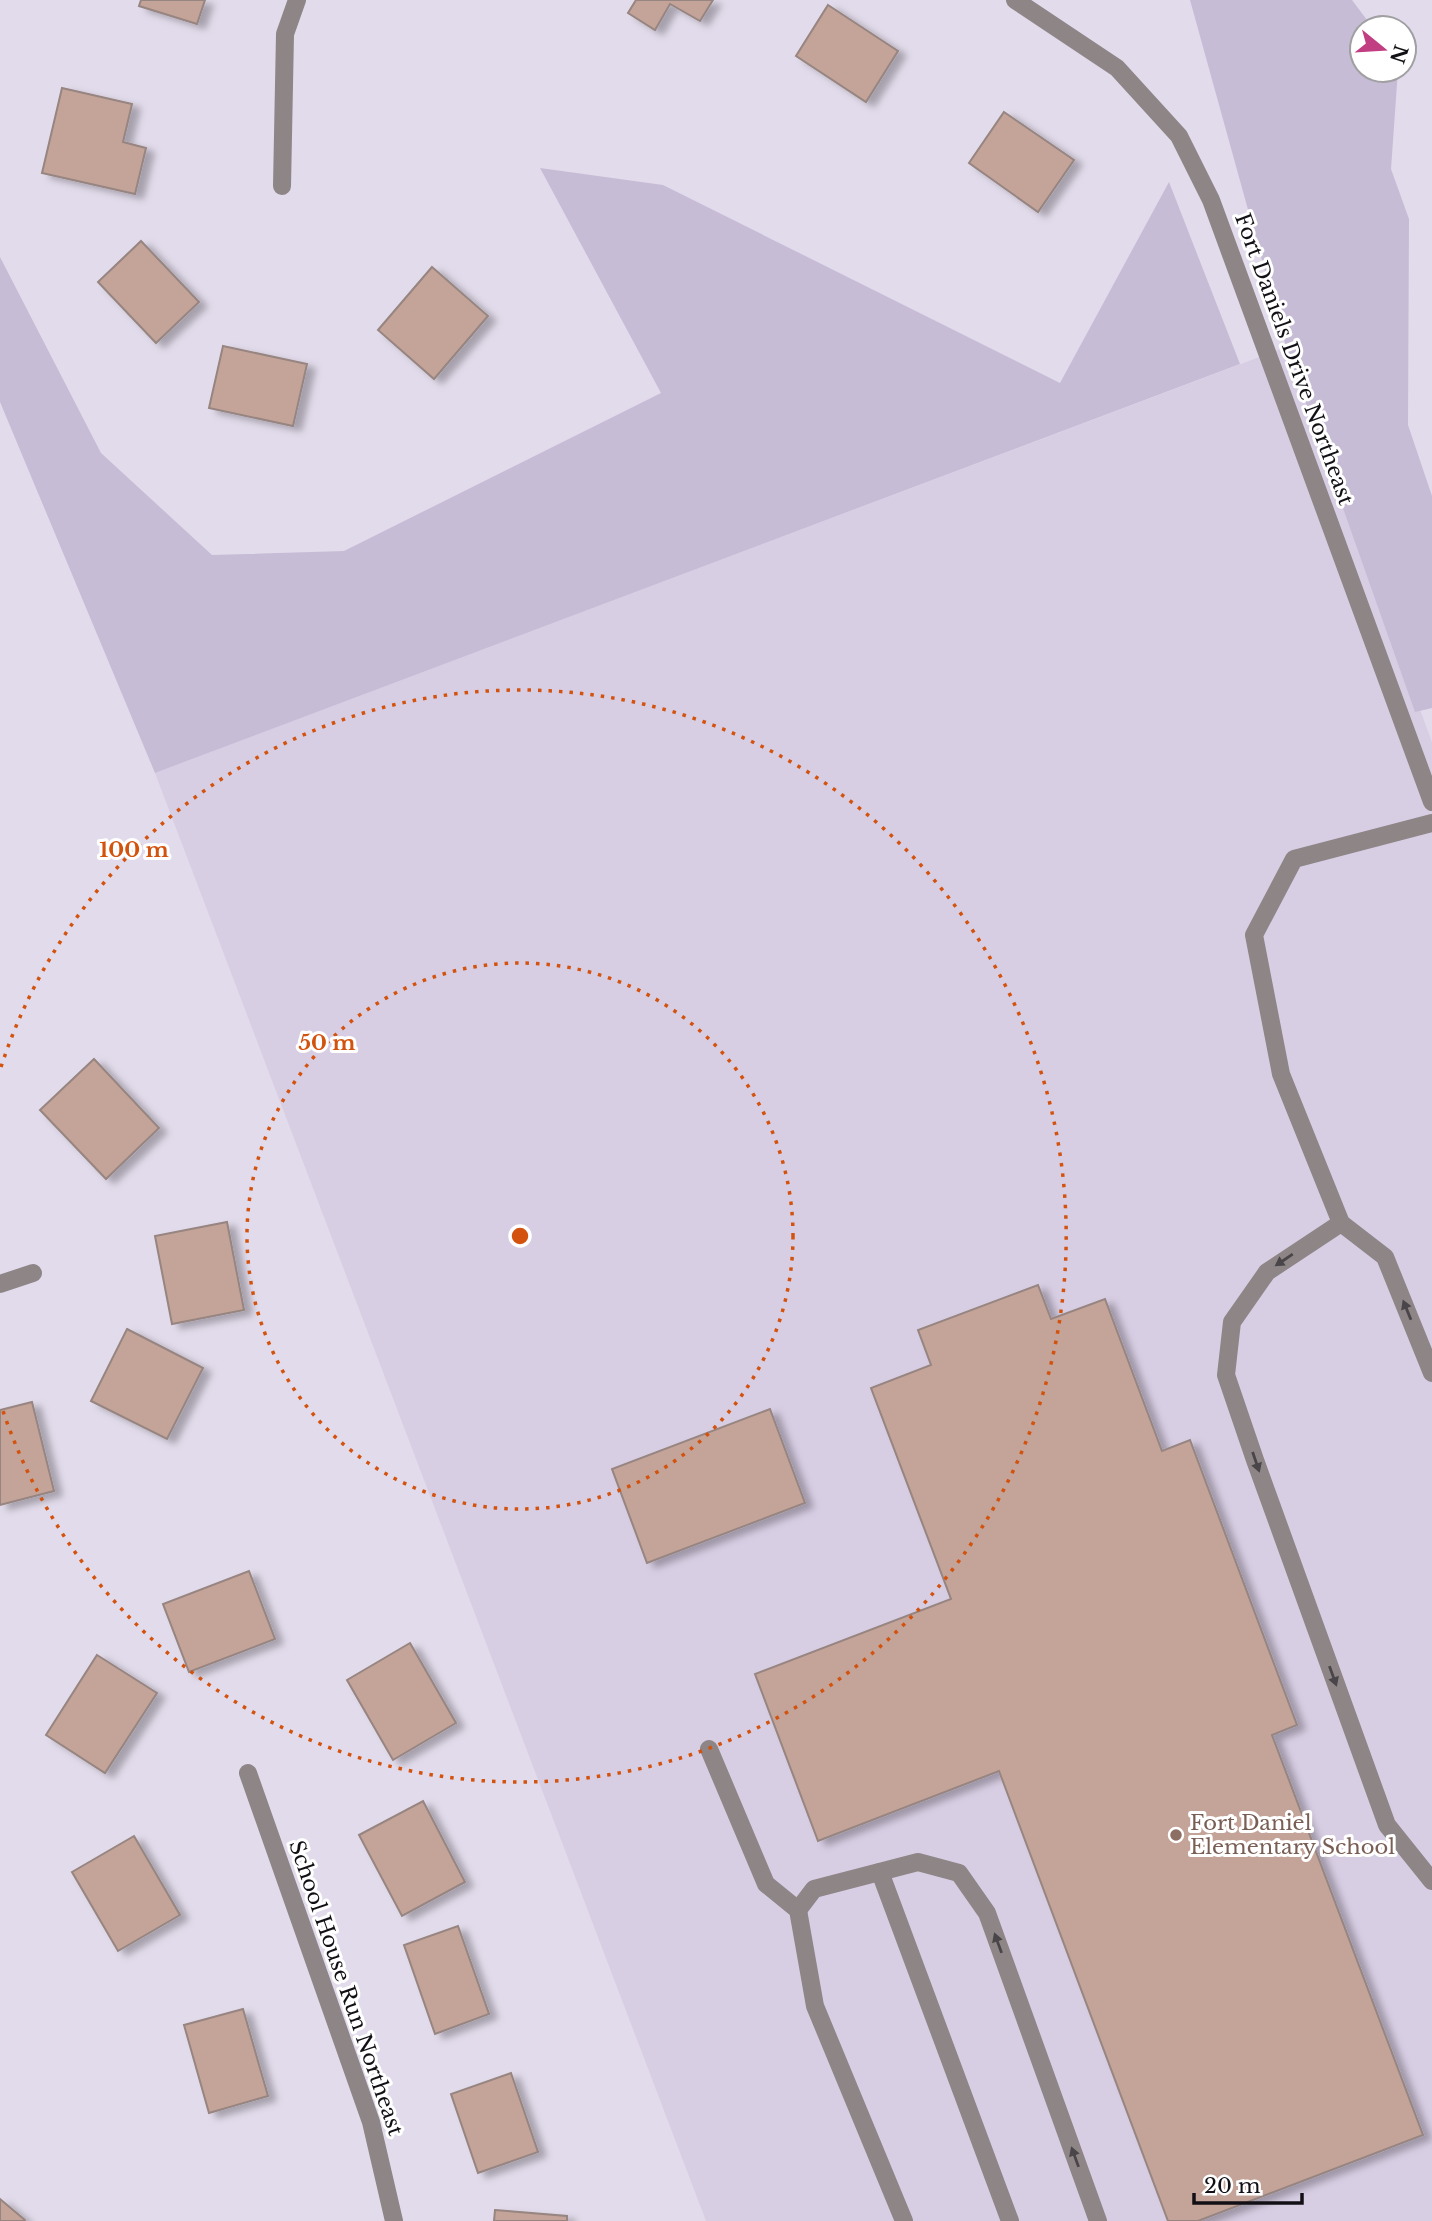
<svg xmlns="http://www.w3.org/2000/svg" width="1432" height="2221" font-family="'Libre Baskerville',serif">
<defs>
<filter id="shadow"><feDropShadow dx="8" dy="4.5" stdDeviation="3.5" flood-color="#0004"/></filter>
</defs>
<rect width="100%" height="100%" fill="#e2dbeb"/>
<polygon fill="#d8cee4" points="1286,347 1432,742 1432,2221 706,2221 155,773"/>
<g fill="#c7bcd5">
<polygon points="1190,0 1352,0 1373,28 1362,28 1362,70 1398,70 1391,169 1409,219 1408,425 1432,496 1432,708 1415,712 1286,347"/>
<polygon points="540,168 663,185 1060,383 1169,182 1240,364 155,773 0,402 0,257 101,453 212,555 344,551 661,393"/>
</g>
<g fill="#c4a399" stroke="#968580" stroke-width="2" filter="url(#shadow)">
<polygon points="141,0 205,0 197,24 139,6"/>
<polygon points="636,0 713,0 700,21 670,4 655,30 628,13"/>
<polygon points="828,5 898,51 866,102 796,56"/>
<polygon points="62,88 132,104 123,142 146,148 135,194 42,173"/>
<polygon points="1004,112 1074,160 1038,212 969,163"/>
<polygon points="141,241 199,302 156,343 98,282"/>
<polygon points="432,267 488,316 434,379 378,330"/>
<polygon points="223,346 307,364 293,426 209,408"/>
<polygon points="94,1059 159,1128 106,1179 40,1110"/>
<polygon points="227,1222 244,1310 172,1324 155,1236"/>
<polygon points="1038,1285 1051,1319 1105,1299 1162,1451 1190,1440 1297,1725 1272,1735 1423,2135 1198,2221 1168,2221 999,1771 818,1841 755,1674 951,1599 871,1388 931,1365 918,1330"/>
<polygon points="127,1329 203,1368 167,1439 91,1401"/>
<polygon points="32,1402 54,1491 0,1505 0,1410"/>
<polygon points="770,1409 805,1503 647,1563 612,1469"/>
<polygon points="249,1571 275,1639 189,1672 163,1604"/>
<polygon points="410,1643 456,1723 393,1760 347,1680"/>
<polygon points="97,1655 157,1693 105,1773 46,1735"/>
<polygon points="423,1801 465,1882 402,1916 359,1835"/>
<polygon points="134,1836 180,1915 118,1951 72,1872"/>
<polygon points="458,1926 489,2014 435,2034 404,1945"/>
<polygon points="243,2009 268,2096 209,2113 184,2025"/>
<polygon points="511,2073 538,2152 478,2173 451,2094"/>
<polygon points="0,2199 25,2220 24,2221 0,2221"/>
<polygon points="495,2210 567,2216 567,2221 494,2221"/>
</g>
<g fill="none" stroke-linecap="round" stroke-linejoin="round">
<g stroke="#8d8586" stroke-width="18">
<polyline points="1432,823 1294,859 1254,935 1281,1074 1341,1223 1385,1257 1432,1373"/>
<polyline points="1341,1223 1267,1272 1232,1322 1226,1375 1255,1460 1387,1825 1432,1881"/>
<polyline points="709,1749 766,1884 798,1910 815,2006 904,2221"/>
<polyline points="880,1872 1010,2221"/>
<polyline points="798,1910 814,1889 918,1862 959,1873 987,1913 1098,2221"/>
</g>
<g stroke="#8d8586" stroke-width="18">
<polyline points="1015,0 1117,68 1179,136 1211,200 1432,802"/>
<polyline points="282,186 285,34 297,0"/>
<polyline points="0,1284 33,1273"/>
<polyline points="248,1773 371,2122 394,2221"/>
</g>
</g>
<defs><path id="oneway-solid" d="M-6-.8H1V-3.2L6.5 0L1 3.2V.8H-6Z" transform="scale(1.75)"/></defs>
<g fill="#494548">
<use href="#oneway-solid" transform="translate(1284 1260) rotate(146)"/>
<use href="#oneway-solid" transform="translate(1407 1310) rotate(-112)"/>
<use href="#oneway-solid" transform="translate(1256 1462) rotate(71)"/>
<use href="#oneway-solid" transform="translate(1333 1676) rotate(70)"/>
<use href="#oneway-solid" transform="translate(998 1943) rotate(-110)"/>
<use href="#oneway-solid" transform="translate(1075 2157) rotate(-110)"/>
</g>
<g fill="none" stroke="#d3520d" stroke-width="3.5" stroke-dasharray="3.5 7">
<circle cx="520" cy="1236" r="273"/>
<path d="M1 1067A546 546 0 1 1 1 1405"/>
</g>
<circle fill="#8d6e63" stroke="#fff" stroke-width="2.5" cx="1176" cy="1835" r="7"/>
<g text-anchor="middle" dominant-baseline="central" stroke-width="6" stroke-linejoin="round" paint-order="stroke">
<g font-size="21" fill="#121015" stroke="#fff">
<text transform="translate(1294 359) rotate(70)">Fort Daniels Drive Northeast</text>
<text transform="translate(346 1988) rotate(71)">School House Run Northeast</text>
</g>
<g font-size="21" fill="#785e54" stroke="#fff" text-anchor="start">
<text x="1190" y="1823">Fort Daniel<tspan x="1190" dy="24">Elementary School</tspan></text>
</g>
</g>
<circle cx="520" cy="1236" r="10" fill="#d3520d" stroke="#fff" stroke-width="3.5"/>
<g font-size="21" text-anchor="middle" font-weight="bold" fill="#d3520d" stroke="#fff" stroke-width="6" stroke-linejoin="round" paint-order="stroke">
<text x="134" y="857">100 m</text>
<text x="327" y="1050">50 m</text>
</g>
<g transform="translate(1383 49) rotate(108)"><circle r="33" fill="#ffffff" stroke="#a09fa1" stroke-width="2"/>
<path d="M0-5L12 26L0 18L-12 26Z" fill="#c23e82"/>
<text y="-10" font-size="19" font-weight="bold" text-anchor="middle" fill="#121015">N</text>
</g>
<path d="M1194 2193v10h108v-10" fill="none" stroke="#121015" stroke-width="3.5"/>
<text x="1204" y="2193" font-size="21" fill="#121015" stroke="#ffffff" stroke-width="5" paint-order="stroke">20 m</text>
</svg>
